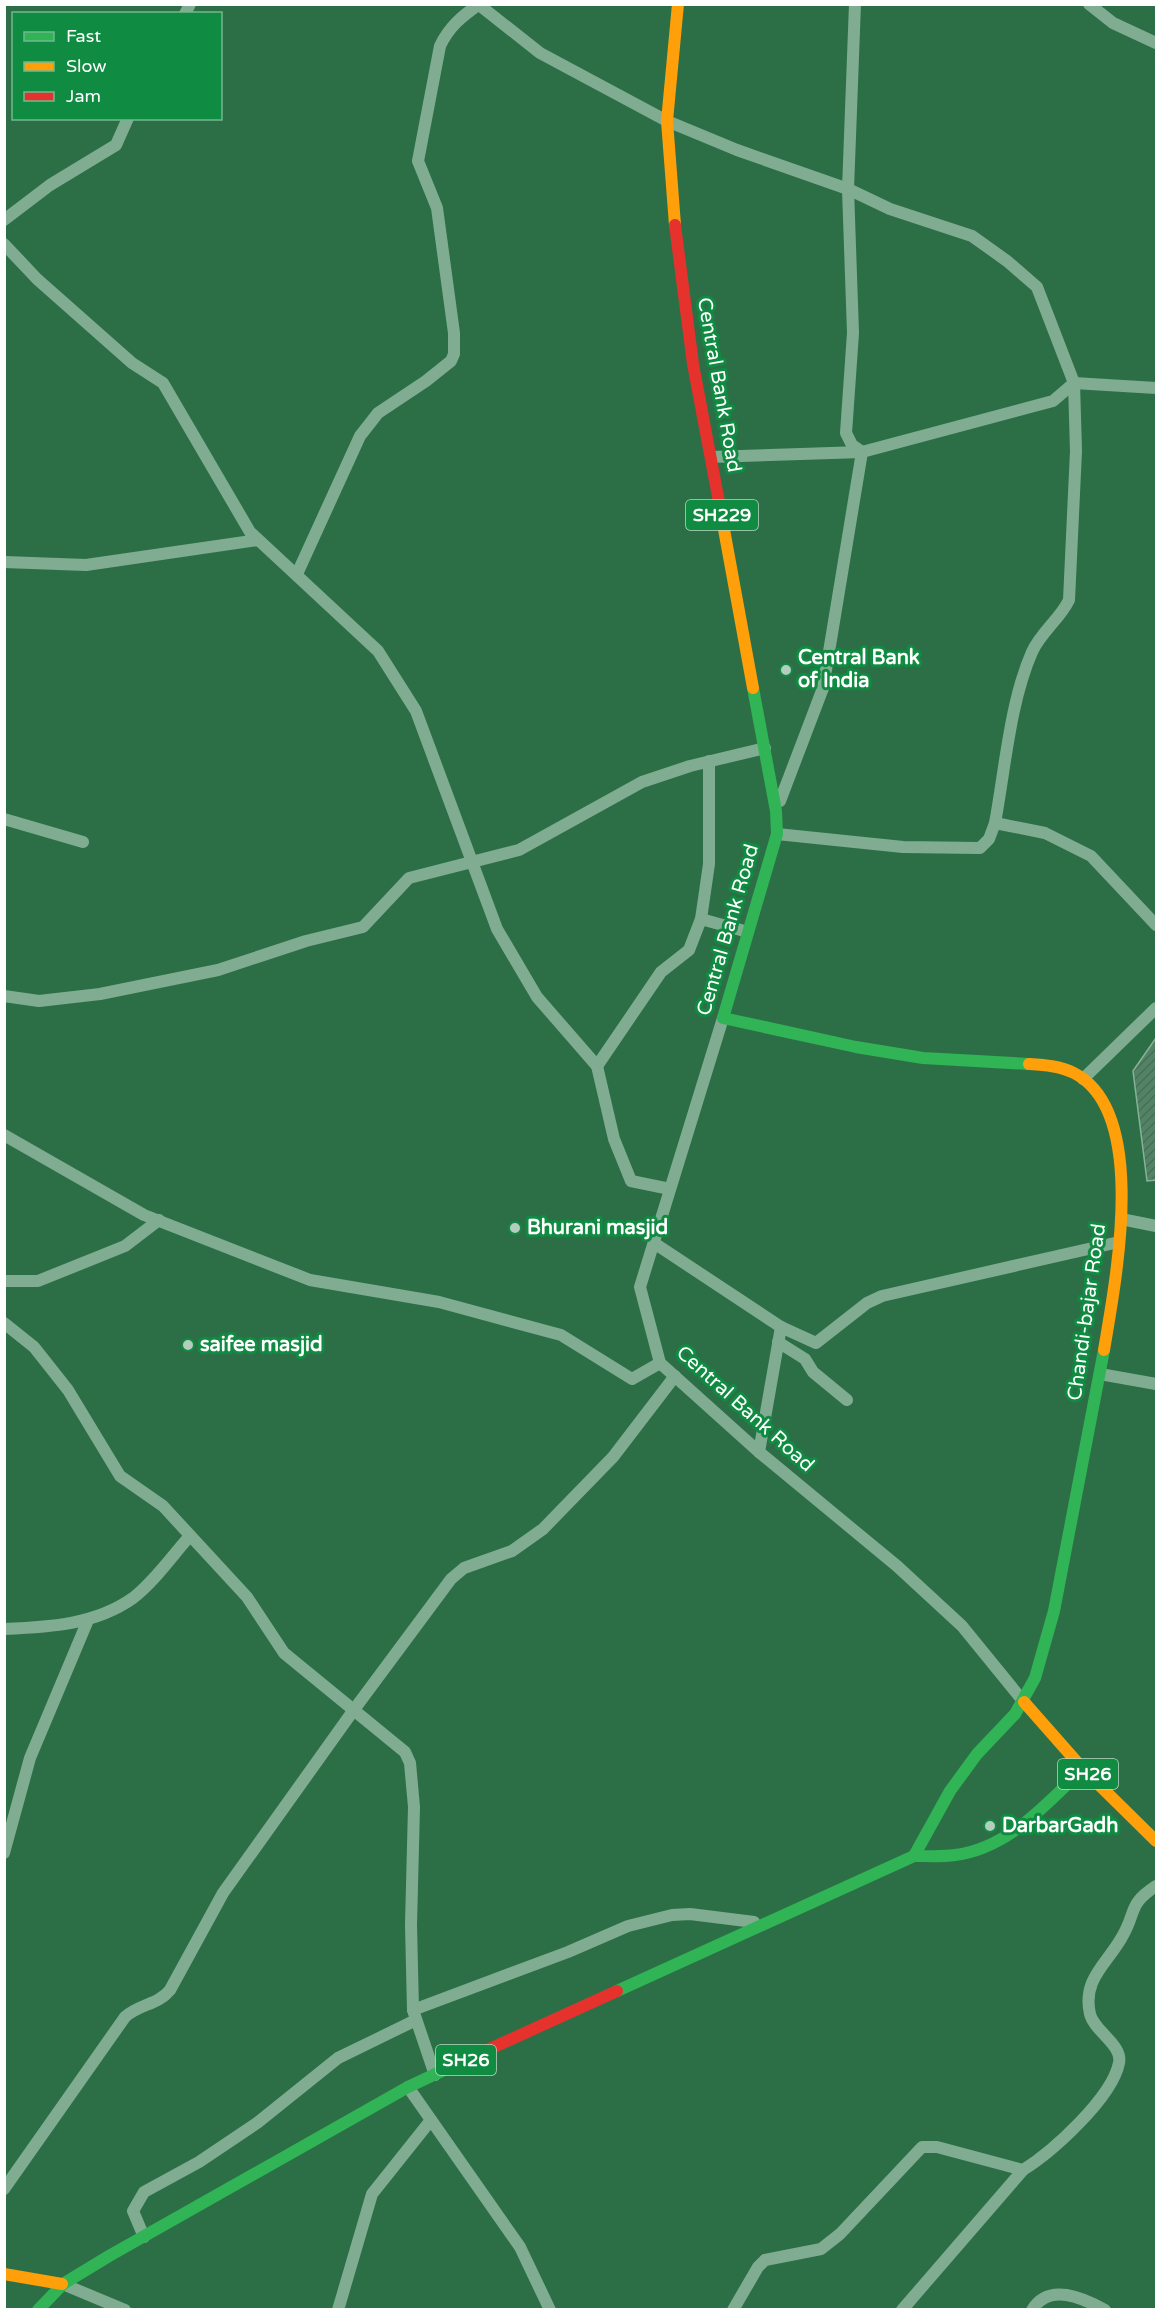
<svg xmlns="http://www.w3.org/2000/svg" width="1161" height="2314" font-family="'Varela Round',sans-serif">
<defs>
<pattern id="building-hatch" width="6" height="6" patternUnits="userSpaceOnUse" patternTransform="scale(1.5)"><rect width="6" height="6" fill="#508465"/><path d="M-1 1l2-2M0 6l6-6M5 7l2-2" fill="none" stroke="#4e6b5a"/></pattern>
</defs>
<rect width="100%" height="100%" fill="#2c6f47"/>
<polygon fill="url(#building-hatch)" stroke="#87b298" stroke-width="1.5" points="1156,1038 1156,1180 1147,1181 1133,1071"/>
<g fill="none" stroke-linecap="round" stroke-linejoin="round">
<g stroke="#80ad92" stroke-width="12">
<path d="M 478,4 L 540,53 L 667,121 L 737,150 L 848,189 L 890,209 L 972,236 L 1007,261 L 1037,287 L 1074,383 L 1076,451 L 1069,600 C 1060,619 1041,632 1032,652 C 1010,702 1005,769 995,823 L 989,839 L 980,848 L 903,847 L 777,834"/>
<polyline points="855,4 848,189 853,333 846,433 852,445 862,452"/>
<polyline points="1089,4 1113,23 1156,43"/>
<polyline points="185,14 190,4"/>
<polyline points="4,220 50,185 116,145 128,118"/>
<polyline points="4,244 37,279 132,363 163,383 250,532 378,651 416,711 497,929 537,997 597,1066 614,1139 631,1181 670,1189"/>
<polyline points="711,457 862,452"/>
<polyline points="4,562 86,565 258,540"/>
<path d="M 297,574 L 360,436 L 378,413 L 426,381 L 451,361 L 454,354 L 454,333 L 437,208 L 418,161 L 440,46 C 449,27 461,17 478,5"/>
<polyline points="780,801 823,688 862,452 1053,401 1074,383 1156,388"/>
<polyline points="4,819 83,842"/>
<polyline points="995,823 1045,833 1091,856 1156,925"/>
<polyline points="701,919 748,932"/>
<polyline points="4,996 39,1001 100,994 218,970 306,941 363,927 409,878 519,850 642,782 690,766 765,748"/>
<polyline points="723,1018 640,1287 660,1363 759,1452 897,1566 962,1626 1023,1701"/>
<polyline points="597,1066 661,972 689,950 701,919 709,864 709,761"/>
<polyline points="1083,1079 1156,1008"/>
<polyline points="4,1135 144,1215 310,1280 439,1302 561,1335 632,1379 660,1363"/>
<polyline points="1121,1219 1156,1226"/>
<polyline points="654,1243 781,1327 816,1343 867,1303 882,1296 1119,1242"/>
<polyline points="4,1281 38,1281 125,1246 159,1220"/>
<polyline points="4,1323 34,1347 68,1390 120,1476 163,1506 247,1597 284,1653 405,1752 410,1763 414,1807 411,1925 413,2010 435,2075"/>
<polyline points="778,1342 805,1359 813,1372 847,1400"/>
<polyline points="1100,1374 1156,1384"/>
<polyline points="759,1452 781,1327"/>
<path d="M 4,1629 C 49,1627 95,1625 133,1598 C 154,1582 172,1556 189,1537"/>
<polyline points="4,1853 30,1758 88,1620"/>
<polyline points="413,2010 568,1952 628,1926 672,1915 690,1914 754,1922"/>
<polyline points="408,2087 520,2247 550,2310"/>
<path d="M 4,2189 L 125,2017 C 139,2004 158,2005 170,1990 L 223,1893 L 353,1711 L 451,1579 L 464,1568 L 512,1551 L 543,1529 L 613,1457 L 675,1376"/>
<polyline points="144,2237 133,2211 144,2192 199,2162 257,2123 338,2058 416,2020"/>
<polyline points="65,2285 125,2310"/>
<polyline points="338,2310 372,2194 431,2120"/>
<polyline points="733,2310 758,2267 765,2260 821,2249 840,2234 922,2147 937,2147 1023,2170"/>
<path d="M 902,2310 L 1023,2170 C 1052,2152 1112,2098 1119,2063 C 1123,2045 1094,2031 1090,2014 C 1082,1979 1107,1964 1122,1937 C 1137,1912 1127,1905 1156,1886"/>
<path d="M 1032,2310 C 1049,2282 1083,2298 1105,2310"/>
</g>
<g stroke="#30b455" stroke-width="12">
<polyline points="753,688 776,811 777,834 723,1018 856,1047 923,1058 1029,1064"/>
<polyline points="914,1856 950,1791 977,1754 1015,1714 1035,1678 1054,1611 1104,1350"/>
<path d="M 617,1991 L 914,1856 C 928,1856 942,1857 955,1855 C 1009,1848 1046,1804 1083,1769"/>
<polyline points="38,2310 63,2284 109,2256 408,2087 461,2062"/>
</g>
<g stroke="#ff9f0a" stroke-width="12">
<polyline points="675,225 667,121 678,4"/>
<polyline points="719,502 753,688"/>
<path d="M 1029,1064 C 1044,1065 1060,1066 1074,1073 C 1150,1112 1115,1283 1104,1350"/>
<polyline points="1024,1702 1083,1769 1156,1841"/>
<polyline points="4,2274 62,2284"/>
</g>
<g stroke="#e5322d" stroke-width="12">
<polyline points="675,225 693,364 719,502"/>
<polyline points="461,2062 617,1991"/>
</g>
</g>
<g fill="#b5cdbf" stroke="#108b42" stroke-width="2">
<circle cx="786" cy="670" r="6"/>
<circle cx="515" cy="1228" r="6"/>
<circle cx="188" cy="1345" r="6"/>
<circle cx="990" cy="1826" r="6"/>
</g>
<g text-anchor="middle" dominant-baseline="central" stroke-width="6" stroke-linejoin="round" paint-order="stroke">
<g fill="#108b42" stroke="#b7dcc6" stroke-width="1.5">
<rect x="686" y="500" width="72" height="30" rx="4.5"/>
<rect x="1058" y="1759" width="60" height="30" rx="4.5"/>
<rect x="436" y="2045" width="60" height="30" rx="4.5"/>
</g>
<g font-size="18" font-weight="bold" fill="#fff">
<text x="722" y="515">SH229</text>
<text x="1088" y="1774">SH26</text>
<text x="466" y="2060">SH26</text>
</g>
<g font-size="20" fill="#fff" stroke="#108b42">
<text transform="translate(719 385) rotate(80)">Central Bank Road</text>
<text transform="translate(728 930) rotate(-74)">Central Bank Road</text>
<text transform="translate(1087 1312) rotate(-82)">Chandi-bajar Road</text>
<text transform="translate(745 1409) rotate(42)">Central Bank Road</text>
</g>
<g font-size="20" font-weight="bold" fill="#fff" stroke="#108b42" text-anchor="start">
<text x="798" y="658">Central Bank<tspan x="798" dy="23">of India</tspan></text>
<text x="527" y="1228">Bhurani masjid</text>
<text x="200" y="1345">saifee masjid</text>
<text x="1002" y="1826">DarbarGadh</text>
</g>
</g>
<rect width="1161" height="2314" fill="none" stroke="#ffffff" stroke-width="12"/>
<rect x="12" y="12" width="210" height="108" fill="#108b42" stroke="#70b98e" stroke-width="1.5"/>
<rect x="24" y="32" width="30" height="9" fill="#30b455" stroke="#70b98e" stroke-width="1.5"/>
<text x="66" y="42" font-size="18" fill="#ffffff">Fast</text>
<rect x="24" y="62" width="30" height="9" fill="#ff9f0a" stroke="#70b98e" stroke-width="1.5"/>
<text x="66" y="72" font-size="18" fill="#ffffff">Slow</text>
<rect x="24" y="92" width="30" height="9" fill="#e5322d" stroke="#70b98e" stroke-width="1.5"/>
<text x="66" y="102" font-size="18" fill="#ffffff">Jam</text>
</svg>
